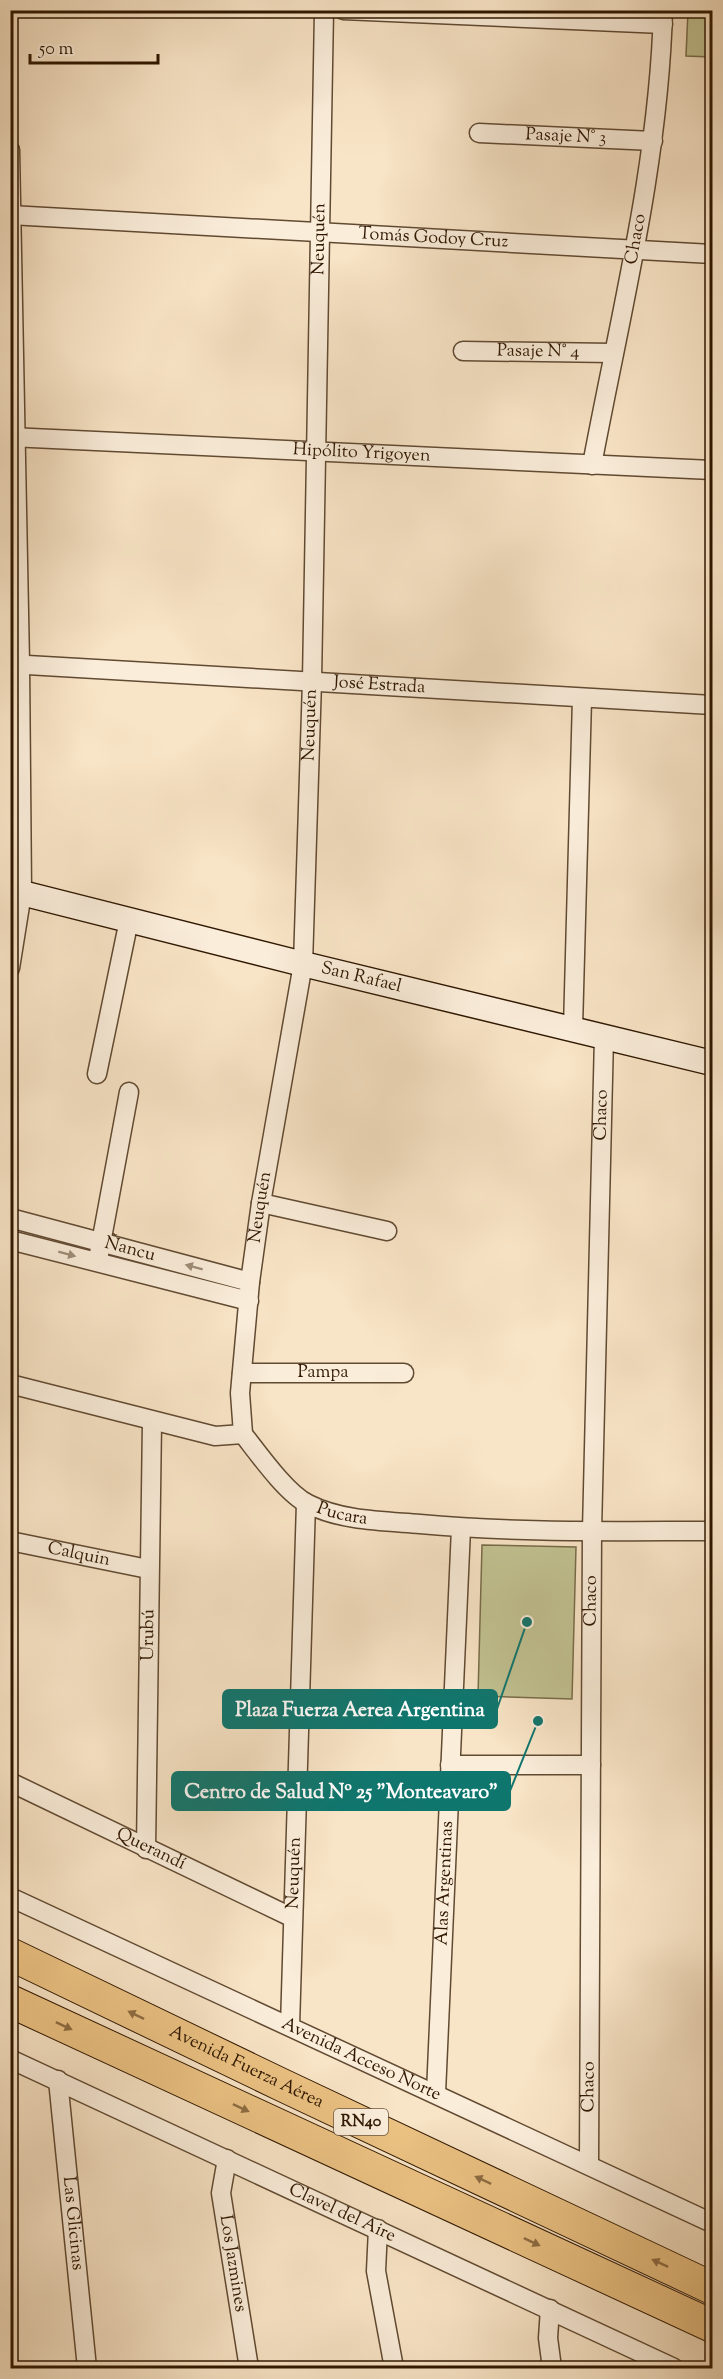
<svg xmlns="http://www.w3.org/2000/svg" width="723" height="2379" font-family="'Sorts Mill Goudy',serif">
<rect width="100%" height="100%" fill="#f8e4c6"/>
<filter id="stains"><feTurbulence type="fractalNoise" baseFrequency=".00333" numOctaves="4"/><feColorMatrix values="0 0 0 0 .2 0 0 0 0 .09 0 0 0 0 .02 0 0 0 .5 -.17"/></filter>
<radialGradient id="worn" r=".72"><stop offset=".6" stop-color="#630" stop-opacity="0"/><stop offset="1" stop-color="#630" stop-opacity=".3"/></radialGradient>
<g fill="#c2c292" stroke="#786c49" stroke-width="1.5">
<polygon points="688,11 712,11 712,57 686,56"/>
<polygon points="482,1545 576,1547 572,1699 478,1696"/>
</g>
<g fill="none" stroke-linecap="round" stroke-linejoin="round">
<defs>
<g id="street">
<polyline points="343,10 663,24"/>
<path id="s1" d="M 479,133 L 653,141"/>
<polyline points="10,150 20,664 22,893 10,968"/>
<path id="s2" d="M 10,215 L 712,254"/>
<path id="s3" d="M 463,351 L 613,353"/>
<path id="s4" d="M 10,437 L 712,470"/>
<path id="s5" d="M 592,465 C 620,315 659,164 663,10"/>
<path id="s6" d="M 10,664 L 712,705"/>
<polyline points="573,1028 582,699"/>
<polyline points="97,1074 129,920"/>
<polyline points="261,1203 387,1231"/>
<path id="s7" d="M 10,1218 L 250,1282"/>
<polyline points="10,1240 249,1301"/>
<polyline points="99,1254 129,1092"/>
<path id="s8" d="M 242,1373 L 404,1373"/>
<polyline points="10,1384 215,1436 243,1434"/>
<path id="s9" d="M 243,1434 L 240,1393 L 250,1282 L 261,1203 L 303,964 L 312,681 L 324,10"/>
<path id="s10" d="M 243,1434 C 258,1453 286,1493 308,1504 C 342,1521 382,1521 420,1524 C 517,1533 615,1531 712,1531"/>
<path id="s11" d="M 10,1541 L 148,1569"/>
<polyline points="450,1765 591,1765"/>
<path id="s12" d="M 10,1782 L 291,1917"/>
<path id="s13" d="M 146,1849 L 152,1421"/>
<path id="s14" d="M 10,1897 L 712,2223"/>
<path id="s15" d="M 290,2026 L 306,1503"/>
<path id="s16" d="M 10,2059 L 674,2368"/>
<path id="s17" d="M 58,2080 L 87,2368"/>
<path id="s18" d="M 436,2093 L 461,1528"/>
<path id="s19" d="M 227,2159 L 221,2193 L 249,2368"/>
<path id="s20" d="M 589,2165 L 592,1531 L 604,1037"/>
<polyline points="378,2229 376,2271 394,2368"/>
<polyline points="550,2309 548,2338 552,2368"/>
</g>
<g id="secondary">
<path id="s21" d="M 10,890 L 303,964 L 712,1063"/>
</g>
<g id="highway">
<path id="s22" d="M 10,1954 L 282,2085 L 712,2288"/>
<polyline points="10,2001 712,2326"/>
</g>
</defs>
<use href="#street" stroke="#614a32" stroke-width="21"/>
<use href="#secondary" stroke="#2f1700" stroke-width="27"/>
<use href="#highway" stroke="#2f1700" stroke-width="34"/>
<use href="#street" stroke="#faedda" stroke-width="18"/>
<use href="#secondary" stroke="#faedda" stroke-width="24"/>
<use href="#highway" stroke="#ecc283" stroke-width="32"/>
</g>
<defs><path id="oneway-solid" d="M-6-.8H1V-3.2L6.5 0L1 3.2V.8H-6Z" transform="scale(1.5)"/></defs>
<g fill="#9f8d78">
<use href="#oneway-solid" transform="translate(67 1254) rotate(15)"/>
<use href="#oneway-solid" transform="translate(194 1267) rotate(-165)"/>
</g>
<g fill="#8e6c42">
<use href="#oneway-solid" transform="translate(136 2015) rotate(-154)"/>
<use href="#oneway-solid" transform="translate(64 2026) rotate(25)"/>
<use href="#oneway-solid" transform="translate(241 2108) rotate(25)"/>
<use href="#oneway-solid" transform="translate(483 2180) rotate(-155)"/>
<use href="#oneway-solid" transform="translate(532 2242) rotate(25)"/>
<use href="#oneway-solid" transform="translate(660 2263) rotate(-155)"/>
</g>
<g text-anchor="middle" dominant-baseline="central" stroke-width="6" stroke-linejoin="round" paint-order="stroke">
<rect fill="#faedda" stroke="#6c5741" stroke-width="1.5" x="334" y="2109" width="54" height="26" rx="4.5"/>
<g font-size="16" font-weight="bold" fill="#2f1700">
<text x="361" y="2122">RN40</text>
</g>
<g font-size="18" fill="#2f1700" stroke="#faedda">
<text stroke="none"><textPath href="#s1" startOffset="87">Pasaje N° 3</textPath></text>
<text stroke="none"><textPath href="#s9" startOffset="1200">Neuquén</textPath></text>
<text stroke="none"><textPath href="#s2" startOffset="424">Tomás Godoy Cruz</textPath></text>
<text stroke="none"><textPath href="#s5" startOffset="230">Chaco</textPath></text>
<text stroke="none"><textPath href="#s3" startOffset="75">Pasaje N° 4</textPath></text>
<text stroke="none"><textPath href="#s4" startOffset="352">Hipólito Yrigoyen</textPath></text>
<text stroke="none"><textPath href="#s6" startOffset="370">José Estrada</textPath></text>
<text stroke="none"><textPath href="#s9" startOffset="714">Neuquén</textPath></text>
<text stroke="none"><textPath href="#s21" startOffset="362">San Rafael</textPath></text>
<text stroke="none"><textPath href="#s20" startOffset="1050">Chaco</textPath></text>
<text stroke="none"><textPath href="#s9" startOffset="228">Neuquén</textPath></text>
<text stroke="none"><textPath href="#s7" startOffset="124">Ñancu</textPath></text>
<text stroke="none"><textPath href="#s8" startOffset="81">Pampa</textPath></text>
<text stroke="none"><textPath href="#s10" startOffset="132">Pucara</textPath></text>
<text stroke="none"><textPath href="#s11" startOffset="70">Calquin</textPath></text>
<text stroke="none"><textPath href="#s20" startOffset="564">Chaco</textPath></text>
<text stroke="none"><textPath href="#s13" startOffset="214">Urubú</textPath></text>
<text stroke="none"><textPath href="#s12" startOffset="156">Querandí</textPath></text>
<text stroke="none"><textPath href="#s15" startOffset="153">Neuquén</textPath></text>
<text stroke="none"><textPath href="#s18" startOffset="210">Alas Argentinas</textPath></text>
<text stroke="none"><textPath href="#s14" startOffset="387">Avenida Acceso Norte</textPath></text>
<text stroke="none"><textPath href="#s22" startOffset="262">Avenida Fuerza Aérea</textPath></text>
<text stroke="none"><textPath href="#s20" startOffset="78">Chaco</textPath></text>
<text stroke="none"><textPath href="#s16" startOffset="366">Clavel del Aire</textPath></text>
<text stroke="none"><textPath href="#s17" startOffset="144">Las Glicinas</textPath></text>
<text stroke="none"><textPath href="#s19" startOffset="106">Los Jazmines</textPath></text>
</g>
</g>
<path fill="none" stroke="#0f766e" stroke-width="2" d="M527 1622L497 1709M538 1721L510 1791"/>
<g fill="#0f766e" stroke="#faedda" stroke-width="2">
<circle cx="527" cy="1622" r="6"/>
<circle cx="538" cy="1721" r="6"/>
</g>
<g fill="#0f766e" stroke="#0f766e" stroke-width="2">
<rect x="223" y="1690" width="274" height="38" rx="6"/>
<rect x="172" y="1772" width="338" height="38" rx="6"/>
</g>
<g font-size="20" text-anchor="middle" font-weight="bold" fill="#fff">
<text x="360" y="1716">Plaza Fuerza Aerea Argentina</text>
<text x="341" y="1798">Centro de Salud Nº 25 "Monteavaro"</text>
</g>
<rect width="723" height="2379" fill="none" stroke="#f8e4c6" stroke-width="36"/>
<rect x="12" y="12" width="699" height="2355" fill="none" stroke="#2f1700" stroke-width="3"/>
<rect x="18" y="18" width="687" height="2343" fill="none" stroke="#2f1700" stroke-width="1.5"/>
<path d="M30 54v9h128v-9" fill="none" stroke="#2f1700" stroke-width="3"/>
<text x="39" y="54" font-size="18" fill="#2f1700" stroke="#faedda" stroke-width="4.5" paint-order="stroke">50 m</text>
<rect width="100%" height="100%" filter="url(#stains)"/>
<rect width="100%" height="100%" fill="url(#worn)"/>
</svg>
